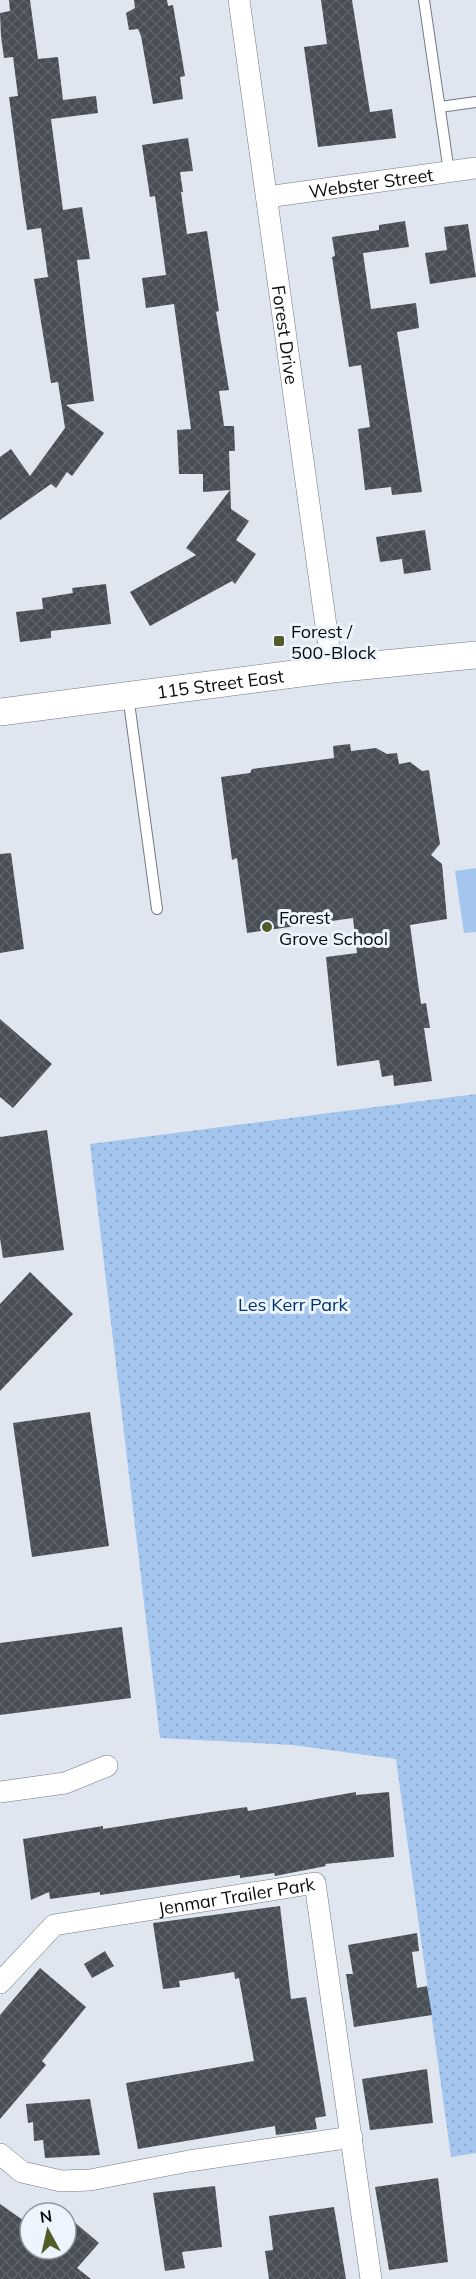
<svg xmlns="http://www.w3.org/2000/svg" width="476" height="2279" font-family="Mulish,sans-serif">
<defs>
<pattern id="park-dots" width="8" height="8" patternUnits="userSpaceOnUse" patternTransform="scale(1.5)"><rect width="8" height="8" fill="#a4c5ee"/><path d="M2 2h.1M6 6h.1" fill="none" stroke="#8ca8cb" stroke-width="1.8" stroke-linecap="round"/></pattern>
<pattern id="building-cross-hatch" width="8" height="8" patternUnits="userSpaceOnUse" patternTransform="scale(1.5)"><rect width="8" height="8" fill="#484e56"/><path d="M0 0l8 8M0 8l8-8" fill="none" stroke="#5e6369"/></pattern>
</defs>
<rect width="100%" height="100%" fill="#dfe6f0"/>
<polygon fill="#a4c5ee" points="476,868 476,932 464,933 455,871"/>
<polygon fill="url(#park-dots)" points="476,1094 476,2153 451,2157 396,1759 292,1745 160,1738 90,1144"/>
<g fill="url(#building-cross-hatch)">
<polygon points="9,0 30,0 38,59 58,57 63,100 96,96 98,113 51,119 63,210 82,207 90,259 77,260 94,401 66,405 104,433 72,476 67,472 56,488 51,484 0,520 0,457 11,449 30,476 65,428 58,382 51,383 34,279 48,277 41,228 27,230 23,203 9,97 18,96 13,57 4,58 1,36 0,13 10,11"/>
<polygon points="134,0 167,0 168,6 173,5 185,76 180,77 183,99 153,104 141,36 138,29 129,30 126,13 135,8"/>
<polygon points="321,0 352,0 370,112 392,109 396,138 318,147 304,47 327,44"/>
<polygon points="188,138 193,171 180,172 183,192 181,192 187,234 207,231 219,311 216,312 229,390 219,391 224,426 234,426 235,451 229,451 231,509 249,521 236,540 256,554 235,584 232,581 150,626 130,592 196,555 186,548 230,490 203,492 203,474 179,474 177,430 191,429 174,304 146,308 142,278 166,275 155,196 150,197 142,145"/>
<polygon points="405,221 409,247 363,253 371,309 416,303 419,328 397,332 422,492 392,495 391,487 365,490 358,429 370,427 361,365 349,367 332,257 335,256 332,237 379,230 379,225"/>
<polygon points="468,224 476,277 430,284 425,253 447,250 444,227"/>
<polygon points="425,530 431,570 404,574 402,559 380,562 376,537"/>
<polygon points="106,584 111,624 51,631 51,638 20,642 16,612 43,609 42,598 73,593 72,588"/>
<polygon points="350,744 351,751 376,748 387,754 397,753 399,764 410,762 422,771 429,770 440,844 431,855 442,864 447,919 410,925 421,1004 426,1003 430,1028 424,1028 432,1081 394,1086 393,1075 382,1077 379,1060 337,1066 326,957 357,953 353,918 247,933 237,858 232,860 221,777 250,773 252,769 334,758 333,746"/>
<polygon points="11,853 24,949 0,953 0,854"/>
<polygon points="0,1019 52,1064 13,1108 0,1097"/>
<polygon points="47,1130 64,1250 3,1258 0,1238 0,1137"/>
<polygon points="30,1272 73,1314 0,1391 0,1304"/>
<polygon points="90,1412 109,1546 32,1557 13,1423"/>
<polygon points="122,1627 131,1698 0,1715 0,1643"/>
<polygon points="356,1792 356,1795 389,1792 394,1857 325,1864 326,1866 275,1876 274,1873 240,1878 240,1875 100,1895 100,1892 50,1899 49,1892 31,1900 23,1839 103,1826 103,1829 211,1812 247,1807 248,1811"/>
<polygon points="280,1906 291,1999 306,1997 326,2116 315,2118 317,2129 276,2135 275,2126 138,2149 126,2083 254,2061 239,1978 235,1979 234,1972 179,1981 180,1987 163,1989 153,1923"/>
<polygon points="417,1933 419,1951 412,1952 417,1988 427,1986 432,2015 354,2027 346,1974 353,1974 348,1945"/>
<polygon points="105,1951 114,1966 92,1978 84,1964"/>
<polygon points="40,1968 86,2007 42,2061 46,2065 0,2119 0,2015"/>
<polygon points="427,2069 433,2123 370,2130 362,2079"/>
<polygon points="90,2099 100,2155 45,2158 43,2140 34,2141 33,2122 28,2123 26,2104"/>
<polygon points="438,2178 448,2262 389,2270 375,2187"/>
<polygon points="215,2186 222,2247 182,2252 185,2268 165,2271 153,2193"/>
<polygon points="0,2204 30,2225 30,2249 39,2249 51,2259 59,2249 66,2249 66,2215 99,2243 77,2268 91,2279 0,2279"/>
<polygon points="334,2207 346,2279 269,2279 265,2251 273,2250 269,2216"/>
</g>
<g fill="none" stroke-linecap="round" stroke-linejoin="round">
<defs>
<g id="service">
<polyline points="424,0 449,172"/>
<polyline points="440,107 476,102"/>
<polyline points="128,695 157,909"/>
</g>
<g id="minor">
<path id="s1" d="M 239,0 L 332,669"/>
<path id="s2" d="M 267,197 L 476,168"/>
<polyline points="0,1792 65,1783 107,1766"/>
<path id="s3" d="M 0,1983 L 54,1925 L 315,1883 L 371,2279"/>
<polyline points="0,2154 22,2172 61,2181 90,2180 189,2161 352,2137"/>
</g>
<g id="tertiary">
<path id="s4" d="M 0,712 L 332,669 L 476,655"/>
</g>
</defs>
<use href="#service" stroke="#737982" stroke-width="12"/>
<use href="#minor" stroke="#737982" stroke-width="22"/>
<use href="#tertiary" stroke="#737982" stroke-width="28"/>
<use href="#service" stroke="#fff" stroke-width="10"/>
<use href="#minor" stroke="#fff" stroke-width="21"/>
<use href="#tertiary" stroke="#fff" stroke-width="27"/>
</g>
<g fill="#545b2a" stroke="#ecf4fd" stroke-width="2">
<rect x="273" y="635" width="12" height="12" rx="3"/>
<circle cx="267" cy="927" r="6"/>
</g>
<g text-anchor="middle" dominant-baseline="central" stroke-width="6" stroke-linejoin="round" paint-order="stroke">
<g font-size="18" fill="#090c0f" stroke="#ecf4fd">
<text stroke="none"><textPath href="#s2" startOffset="105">Webster Street</textPath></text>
<text stroke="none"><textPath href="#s1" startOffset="338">Forest Drive</textPath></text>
<text stroke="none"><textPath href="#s4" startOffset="222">115 Street East</textPath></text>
<text stroke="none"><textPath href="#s3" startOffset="264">Jenmar Trailer Park</textPath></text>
</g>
<g font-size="18" fill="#090c0f" stroke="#ecf4fd" text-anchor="start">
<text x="291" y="631">Forest /<tspan x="291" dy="21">500-Block</tspan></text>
<text x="279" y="917">Forest<tspan x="279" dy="21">Grove School</tspan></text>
</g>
<g font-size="18" fill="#00336a" stroke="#ecf4fd">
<text x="293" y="1304">Les Kerr Park</text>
</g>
</g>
<g transform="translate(48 2231) rotate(352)"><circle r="28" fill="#ecf4fd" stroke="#91979e" stroke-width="1.5"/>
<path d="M0-4.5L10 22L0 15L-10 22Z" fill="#545b2a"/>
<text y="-9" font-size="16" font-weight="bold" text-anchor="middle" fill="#090c0f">N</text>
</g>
</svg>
